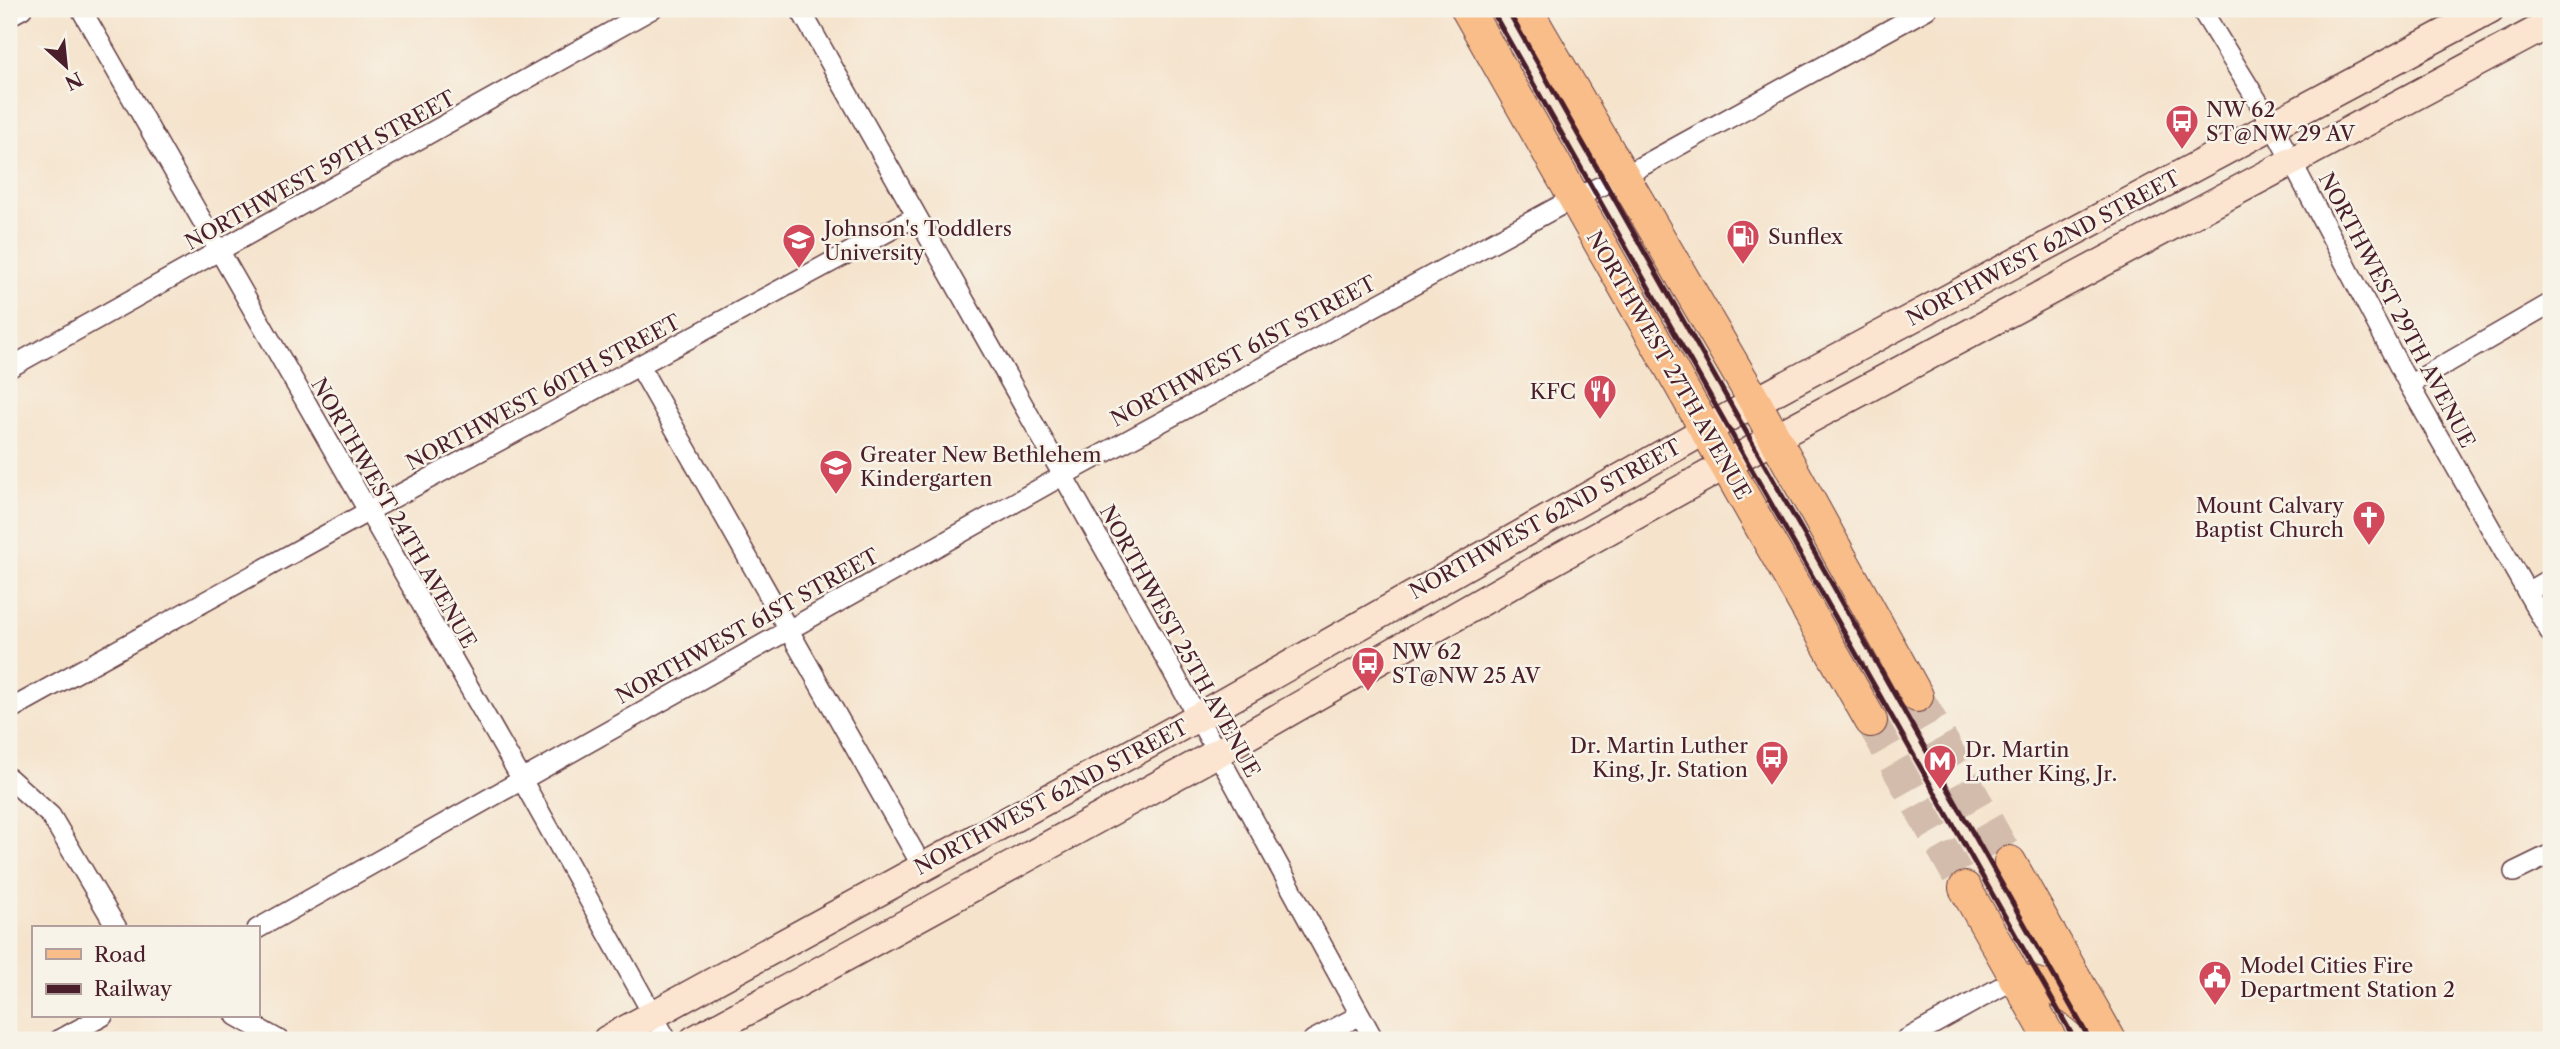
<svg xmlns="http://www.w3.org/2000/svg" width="2560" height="1049" font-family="'Libre Caslon Text',serif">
<rect width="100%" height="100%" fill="#f7f3e8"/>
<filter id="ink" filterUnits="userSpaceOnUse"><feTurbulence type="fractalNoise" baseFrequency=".0143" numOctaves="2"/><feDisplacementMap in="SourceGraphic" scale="14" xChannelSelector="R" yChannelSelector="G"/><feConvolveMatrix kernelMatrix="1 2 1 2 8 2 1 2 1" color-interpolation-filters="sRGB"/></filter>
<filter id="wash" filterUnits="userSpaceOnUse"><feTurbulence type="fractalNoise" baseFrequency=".00686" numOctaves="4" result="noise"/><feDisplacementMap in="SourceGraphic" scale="28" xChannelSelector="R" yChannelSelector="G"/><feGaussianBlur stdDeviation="1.57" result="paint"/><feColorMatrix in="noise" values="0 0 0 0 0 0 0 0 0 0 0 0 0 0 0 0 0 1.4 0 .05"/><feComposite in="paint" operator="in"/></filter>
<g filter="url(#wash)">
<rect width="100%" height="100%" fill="#f5e3cc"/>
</g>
<g filter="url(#ink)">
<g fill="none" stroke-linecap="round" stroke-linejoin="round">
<g stroke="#d3bcac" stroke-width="32" stroke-dasharray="32 16" stroke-linecap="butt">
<polyline points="1917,696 2010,862"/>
<polyline points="1871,721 1965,888"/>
</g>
<defs>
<g id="minor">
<polyline points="81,9 521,778 667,1040"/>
<polyline points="800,9 1144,619 1374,1040"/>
<polyline points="2201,9 2273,126 2409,385 2551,634"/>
<polyline points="9,16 22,9"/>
<polyline points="640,367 922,866"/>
<polyline points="9,368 652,9"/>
<polyline points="2409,385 2551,303"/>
<polyline points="2527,592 2551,578"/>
<polyline points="9,710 367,512 915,217"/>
<polyline points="9,778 51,816 117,928"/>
<polyline points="2514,872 2551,854"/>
<polyline points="257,929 1062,476 1574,198 1622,177 1927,9"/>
<polyline points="236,1016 279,1040"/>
<polyline points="59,1040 103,1016"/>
<polyline points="1313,1040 1360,1015"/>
<polyline points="1905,1040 2015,979"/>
</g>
<g id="secondary">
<polyline points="607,1040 1198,717 1755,402 2490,9"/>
<polyline points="694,1040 1217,753 1542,567 1774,438 2551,23"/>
</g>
<g id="primary">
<polyline points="1467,9 1871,721"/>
<polyline points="1526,9 1755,402 1917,696"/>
<polyline points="2010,862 2110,1040"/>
<polyline points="1965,888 2051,1040"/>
<path d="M 2015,979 C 2048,986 2065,990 2090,1013"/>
</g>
</defs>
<use href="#minor" stroke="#643c43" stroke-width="22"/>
<use href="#secondary" stroke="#643c43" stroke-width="31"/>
<use href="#primary" stroke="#643c43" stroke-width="34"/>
<use href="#minor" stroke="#fff" stroke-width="19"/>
<use href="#secondary" stroke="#fce5d0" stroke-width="28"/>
<use href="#primary" stroke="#f8bd89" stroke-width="32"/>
<g stroke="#4a1f2b" stroke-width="5">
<polyline points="1491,9 2075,1040"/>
<polyline points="1507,9 2090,1040"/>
</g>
</g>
</g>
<defs>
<symbol id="bus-pin" viewBox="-11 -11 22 30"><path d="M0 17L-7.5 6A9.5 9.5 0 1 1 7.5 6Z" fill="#d1495b" stroke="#f7f3e8"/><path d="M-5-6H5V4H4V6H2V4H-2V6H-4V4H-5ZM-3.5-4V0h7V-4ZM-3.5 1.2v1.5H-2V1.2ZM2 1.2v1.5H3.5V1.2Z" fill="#fff"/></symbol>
<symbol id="fuel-pin" viewBox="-11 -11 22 30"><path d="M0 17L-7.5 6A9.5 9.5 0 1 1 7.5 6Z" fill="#d1495b" stroke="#f7f3e8"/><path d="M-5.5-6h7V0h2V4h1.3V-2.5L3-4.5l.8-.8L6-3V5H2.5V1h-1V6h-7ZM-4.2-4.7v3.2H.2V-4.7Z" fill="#fff"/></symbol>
<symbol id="school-pin" viewBox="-11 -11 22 30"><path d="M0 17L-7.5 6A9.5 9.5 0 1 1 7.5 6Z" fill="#d1495b" stroke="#f7f3e8"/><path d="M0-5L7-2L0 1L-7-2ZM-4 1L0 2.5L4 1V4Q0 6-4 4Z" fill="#fff"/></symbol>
<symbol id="restaurant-pin" viewBox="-11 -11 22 30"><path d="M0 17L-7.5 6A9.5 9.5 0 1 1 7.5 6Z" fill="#d1495b" stroke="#f7f3e8"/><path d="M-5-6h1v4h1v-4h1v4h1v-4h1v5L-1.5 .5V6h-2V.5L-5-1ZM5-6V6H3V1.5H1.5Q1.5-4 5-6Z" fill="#fff"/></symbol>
<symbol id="church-pin" viewBox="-11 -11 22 30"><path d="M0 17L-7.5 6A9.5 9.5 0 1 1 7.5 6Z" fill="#d1495b" stroke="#f7f3e8"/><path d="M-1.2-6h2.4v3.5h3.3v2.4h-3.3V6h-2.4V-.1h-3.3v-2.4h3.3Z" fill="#fff"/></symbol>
<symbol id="metro-pin" viewBox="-11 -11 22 30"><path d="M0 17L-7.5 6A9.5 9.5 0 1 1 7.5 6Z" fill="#d1495b" stroke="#f7f3e8"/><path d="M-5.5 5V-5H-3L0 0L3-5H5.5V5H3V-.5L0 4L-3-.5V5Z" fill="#fff"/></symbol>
<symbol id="civic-pin" viewBox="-11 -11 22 30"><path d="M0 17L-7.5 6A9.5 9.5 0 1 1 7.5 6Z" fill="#d1495b" stroke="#f7f3e8"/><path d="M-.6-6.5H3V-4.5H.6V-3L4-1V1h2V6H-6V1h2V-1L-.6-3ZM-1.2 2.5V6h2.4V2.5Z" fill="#fff"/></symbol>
</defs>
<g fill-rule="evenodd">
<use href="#bus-pin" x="2163" y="102" width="38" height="52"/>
<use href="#fuel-pin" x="1724" y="217" width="38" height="52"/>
<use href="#school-pin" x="780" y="221" width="38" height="52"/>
<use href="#restaurant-pin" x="1581" y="372" width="38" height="52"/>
<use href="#school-pin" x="817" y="447" width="38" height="52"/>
<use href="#church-pin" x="2350" y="498" width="38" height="52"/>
<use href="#bus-pin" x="1349" y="644" width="38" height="52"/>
<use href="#bus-pin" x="1753" y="738" width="38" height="52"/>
<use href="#metro-pin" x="1921" y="742" width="38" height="52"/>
<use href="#civic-pin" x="2196" y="958" width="38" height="52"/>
</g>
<g text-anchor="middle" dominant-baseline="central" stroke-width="5" stroke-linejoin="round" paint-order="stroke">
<g font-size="21" fill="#4a1f2b" stroke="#f7f3e8" text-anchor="start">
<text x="2206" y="109">NW 62<tspan x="2206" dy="24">ST@NW 29 AV</tspan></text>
<text x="824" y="228">Johnson's Toddlers<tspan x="824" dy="24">University</tspan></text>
<text x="1768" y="236">Sunflex</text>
<text x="1576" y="391" text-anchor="end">KFC</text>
<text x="860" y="454">Greater New Bethlehem<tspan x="860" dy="24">Kindergarten</tspan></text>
<text x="2344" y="505" text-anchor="end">Mount Calvary<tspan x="2344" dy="24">Baptist Church</tspan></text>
<text x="1392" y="651">NW 62<tspan x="1392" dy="24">ST@NW 25 AV</tspan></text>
<text x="1748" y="745" text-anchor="end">Dr. Martin Luther<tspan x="1748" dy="24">King, Jr. Station</tspan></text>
<text x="1965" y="749">Dr. Martin<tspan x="1965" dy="24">Luther King, Jr.</tspan></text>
<text x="2240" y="965">Model Cities Fire<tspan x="2240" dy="24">Department Station 2</tspan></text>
</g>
<g font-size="21" fill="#4a1f2b" stroke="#f7f3e8">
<text transform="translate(320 170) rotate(-29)">NORTHWEST 59TH STREET</text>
<text transform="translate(2043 248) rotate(-28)">NORTHWEST 62ND STREET</text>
<text transform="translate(2397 310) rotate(62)">NORTHWEST 29TH AVENUE</text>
<text transform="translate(1243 351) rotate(-28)">NORTHWEST 61ST STREET</text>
<text transform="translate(1669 365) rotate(60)">NORTHWEST 27TH AVENUE</text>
<text transform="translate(543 392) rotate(-28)">NORTHWEST 60TH STREET</text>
<text transform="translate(394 513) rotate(60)">NORTHWEST 24TH AVENUE</text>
<text transform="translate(1545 519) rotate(-29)">NORTHWEST 62ND STREET</text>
<text transform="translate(747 626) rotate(-29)">NORTHWEST 61ST STREET</text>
<text transform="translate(1180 641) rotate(61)">NORTHWEST 25TH AVENUE</text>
<text transform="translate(1051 797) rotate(-28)">NORTHWEST 62ND STREET</text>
</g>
</g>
<rect width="2560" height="1049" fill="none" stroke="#f7f3e8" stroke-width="35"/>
<rect x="32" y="926" width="228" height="91" fill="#f7f3e8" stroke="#b29e9c" stroke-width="2"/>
<rect x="46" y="949" width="35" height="10" fill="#f8bd89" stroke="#b29e9c" stroke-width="2"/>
<text x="94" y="962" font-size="21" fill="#4a1f2b">Road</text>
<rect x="46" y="984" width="35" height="10" fill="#4a1f2b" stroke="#b29e9c" stroke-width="2"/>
<text x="94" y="996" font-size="21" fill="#4a1f2b">Railway</text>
<g transform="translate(66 66) rotate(153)" stroke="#f7f3e8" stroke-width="5" paint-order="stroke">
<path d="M0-5L12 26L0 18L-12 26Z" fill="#4a1f2b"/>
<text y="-10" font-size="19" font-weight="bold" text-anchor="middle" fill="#4a1f2b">N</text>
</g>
</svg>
